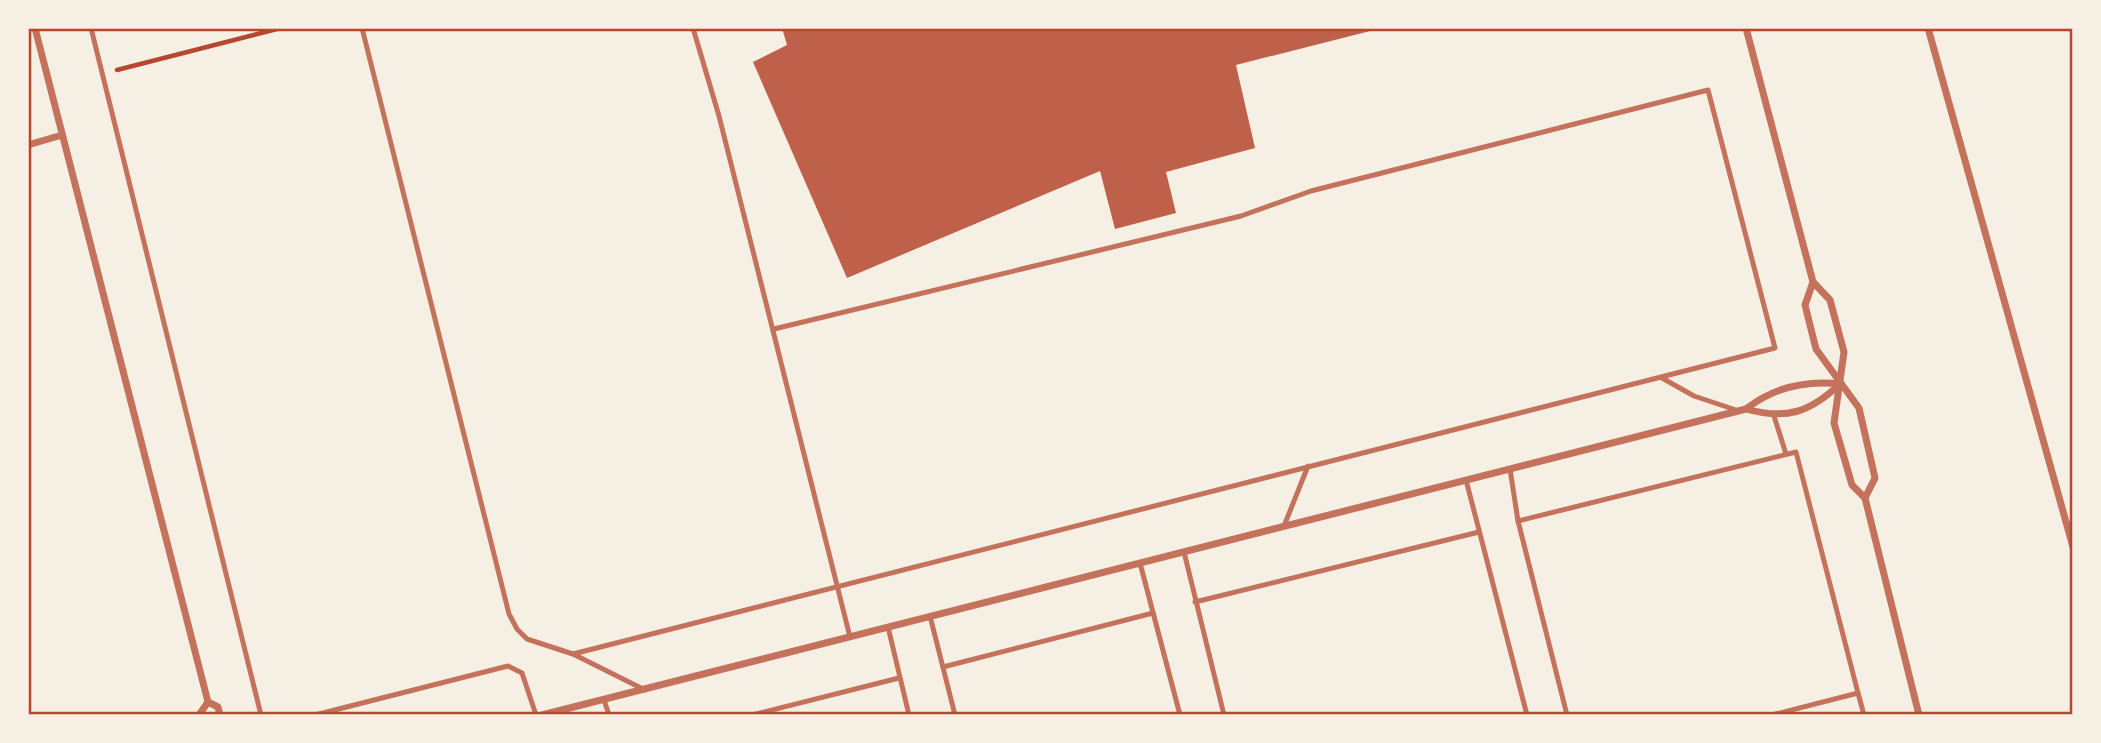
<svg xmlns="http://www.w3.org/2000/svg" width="2101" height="743" font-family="Montserrat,sans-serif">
<rect width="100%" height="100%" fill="#f6efe4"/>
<polygon fill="#bf614a" points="782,28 1378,28 1378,29 1236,65 1255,148 1166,172 1176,213 1115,229 1100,171 847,278 753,62 787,45"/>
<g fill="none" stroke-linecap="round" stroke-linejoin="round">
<polyline stroke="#b5482f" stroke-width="4.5" points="117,70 281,28"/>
<g stroke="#c5725c" stroke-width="5">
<polyline points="91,28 261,715"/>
<polyline points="362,28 509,614 517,629 527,639 573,654 645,690"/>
<polyline points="693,28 719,116 850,637"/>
<polyline points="1662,378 1694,396 1739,411"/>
<polyline points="1774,416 1786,454"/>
<polyline points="1510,469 1518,521 1567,715"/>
<polyline points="1466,480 1527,715"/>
<polyline points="1518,521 1796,452 1858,693 1772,715"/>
<polyline points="1284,526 1308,466"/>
<polyline points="1184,552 1224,715"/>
<polyline points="1140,563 1180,715"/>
<polyline points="1195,602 1479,532"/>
<polyline points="930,616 955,715"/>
<polyline points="888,627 909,715"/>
<polyline points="573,654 1775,348 1708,90 1311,191 1241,216 774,329"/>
<polyline points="943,667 1153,613"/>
<polyline points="1858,693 1864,715"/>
<polyline points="604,700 609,715"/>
<polyline points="315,715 508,666 522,673 536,715"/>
<polyline points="752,715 899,678"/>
</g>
<g stroke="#c5725c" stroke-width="7">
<polyline points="35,28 208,702 199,715"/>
<polyline points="1746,28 1813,282 1830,300 1844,352 1834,423 1852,485 1865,498 1919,715"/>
<polyline points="1928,28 2073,547"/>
<polyline points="28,145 62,135"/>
<polyline points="1813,282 1805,305 1816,349 1859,408 1875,478 1865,498"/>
<path d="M 1746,409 C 1786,420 1809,413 1840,384"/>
<polyline points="208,702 218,707 220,715"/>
<path d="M 542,715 L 1746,409 C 1774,387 1805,380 1841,384"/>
</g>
</g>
<rect width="2101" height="743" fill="none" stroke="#f6efe4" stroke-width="60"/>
<rect x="30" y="30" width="2041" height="683" fill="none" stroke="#b5482f" stroke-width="2.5"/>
</svg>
